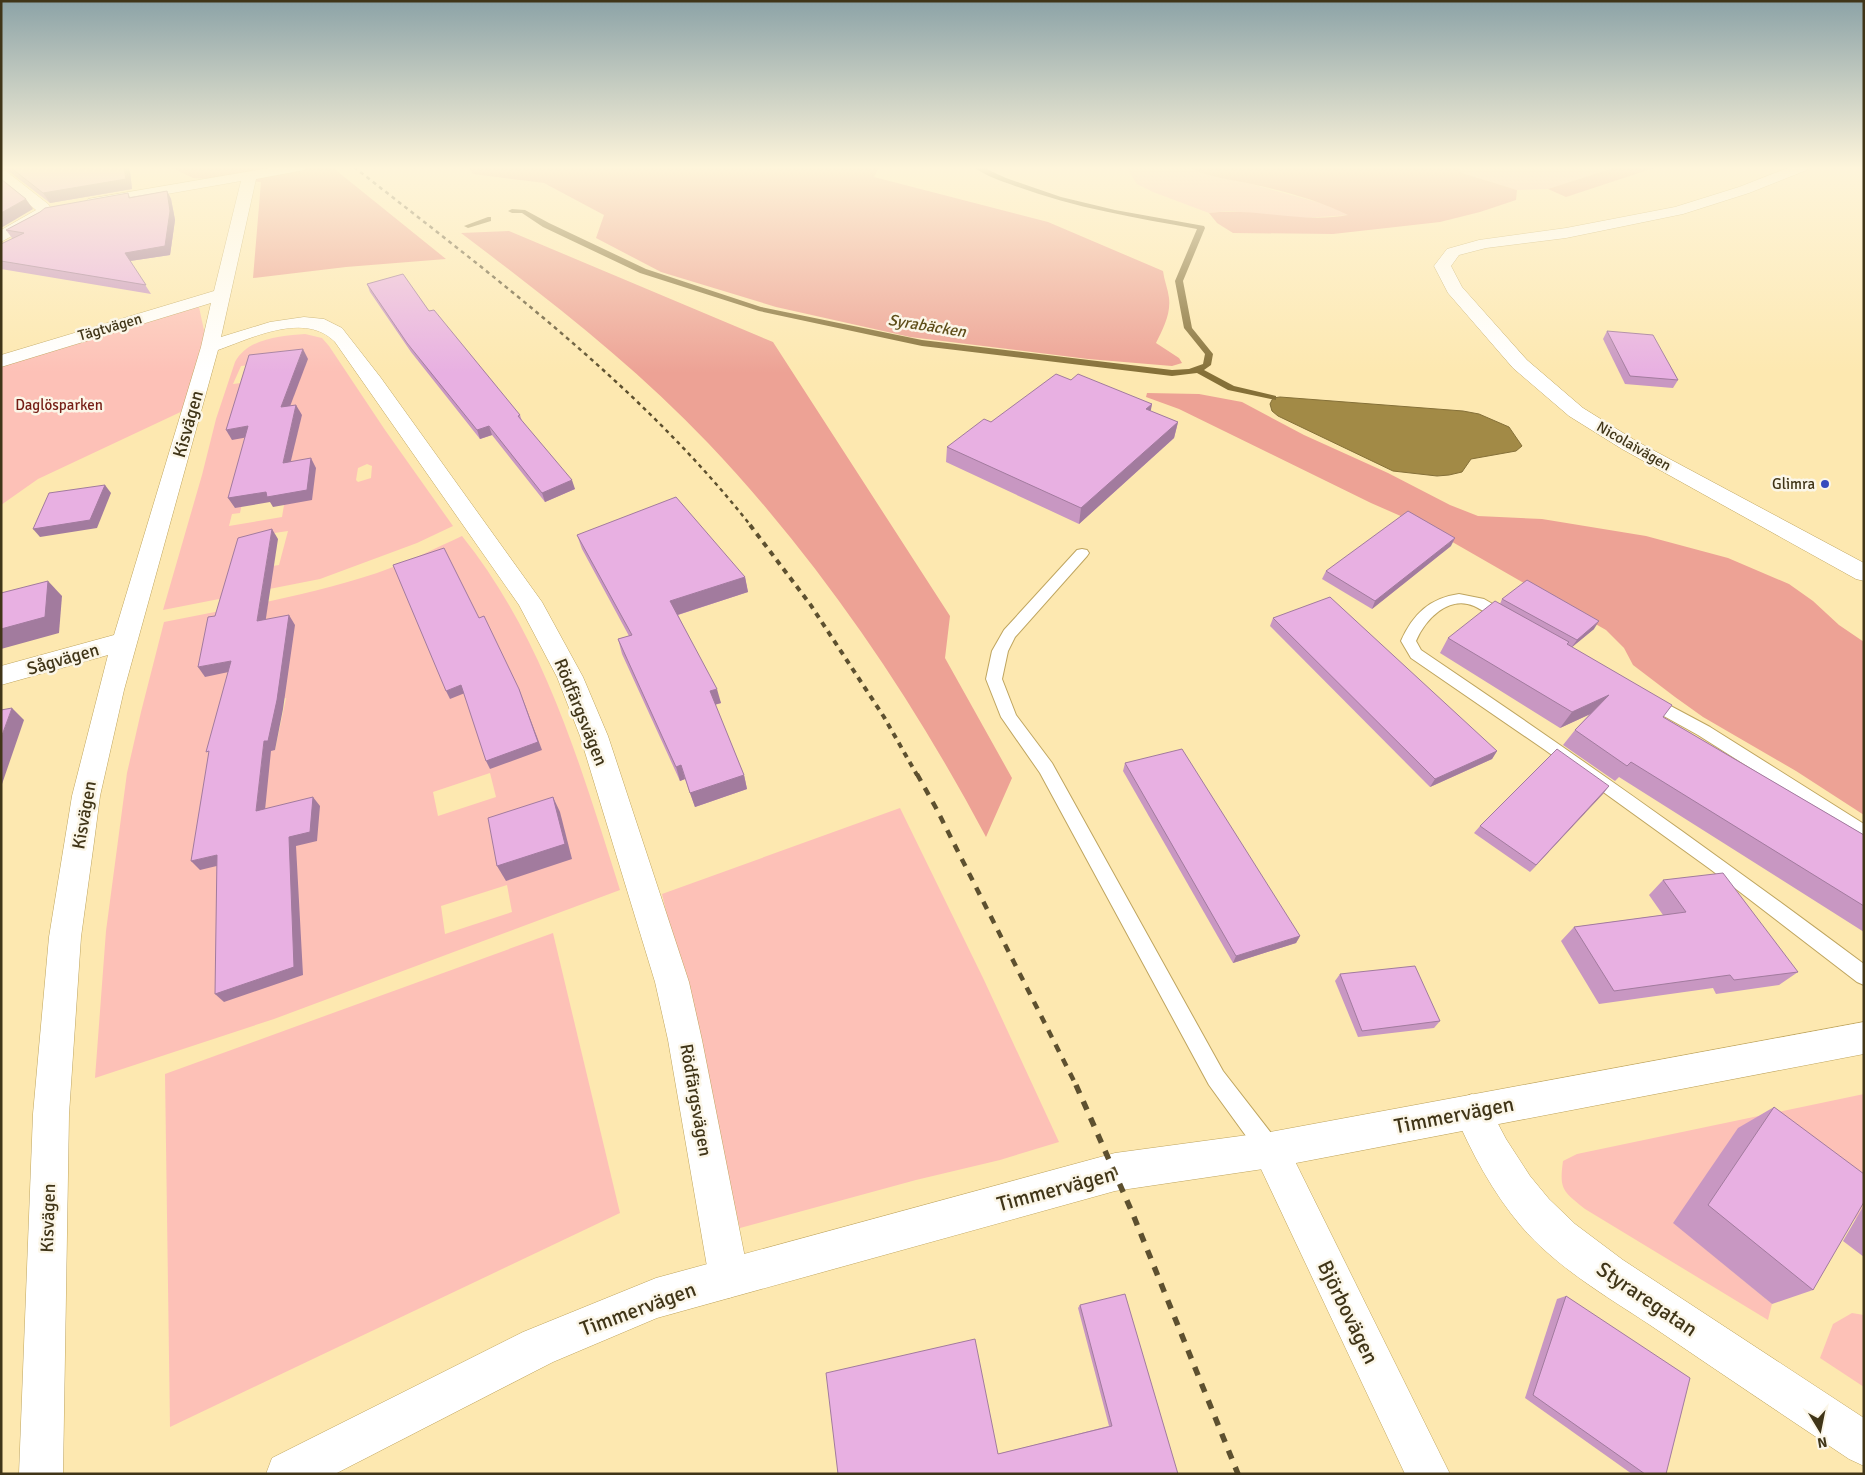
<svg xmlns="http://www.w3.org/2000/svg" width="1865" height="1475" font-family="Signika,sans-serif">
<rect width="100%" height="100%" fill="#fde8b0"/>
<g fill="#fdc1b7" fill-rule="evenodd">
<polygon points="1126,167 1189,167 1324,204 1350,215 1303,218 1229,211 1209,213 1153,192 1137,184"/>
<polygon points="1457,167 1616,167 1548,189 1517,190 1462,173"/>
<polygon points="199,307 205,335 199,384 204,401 38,479 1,505 1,361"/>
<path d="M 305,334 L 322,338 L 329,346 L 385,430 L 453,526 L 417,543 L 320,579 L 163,610 L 202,475 L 216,419 L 235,362 C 248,338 281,336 305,334 ZM 308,359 L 259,381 L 233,384 L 241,366 ZM 367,464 L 372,466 L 371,478 L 358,482 L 356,480 L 358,468 ZM 247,479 L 284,505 L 282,517 L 229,526 L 232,514 L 240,513 ZM 288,531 L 279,565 L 238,571 L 248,537 Z"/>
<path d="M 462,536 C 544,638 581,767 620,890 L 274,1019 L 95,1078 L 106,931 L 127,773 L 141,712 L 164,622 C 235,608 308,596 377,573 C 406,563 434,549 462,536 ZM 286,698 L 275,750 L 228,708 ZM 490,773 L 496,797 L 438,816 L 433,792 ZM 507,885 L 512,912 L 445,934 L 441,906 Z"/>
<polygon points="900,808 984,980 1059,1142 1000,1160 916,1180 740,1228 662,894"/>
<polygon points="553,933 620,1213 170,1427 165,1074"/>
<path d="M 1864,1094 L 1864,1205 L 1856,1219 L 1834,1201 L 1673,1222 L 1772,1304 L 1768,1320 L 1585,1209 C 1563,1191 1559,1190 1563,1161 L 1577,1154 Z"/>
<polygon points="1852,1313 1864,1315 1864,1387 1820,1358 1833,1324"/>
</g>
<g fill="#eda295">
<polygon points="170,167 332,167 446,259 346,267 253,278 261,182 193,178"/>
<path d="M 468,167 L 879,167 L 874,177 L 1048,222 L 1163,271 C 1164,280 1168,289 1169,298 C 1171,314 1163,329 1156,343 L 1179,358 L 1182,363 L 1172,366 L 1088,359 L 910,337 L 776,307 L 661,272 L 596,238 L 604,215 L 544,183 L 473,174 Z"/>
<path d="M 1189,167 L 1457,167 L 1462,173 L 1517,190 L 1516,200 L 1480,212 L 1440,222 L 1333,234 L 1233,233 L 1217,223 L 1209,213 C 1255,207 1302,224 1348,215 C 1320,201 1287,192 1256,185 C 1240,181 1201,176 1189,167 Z"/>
<polygon points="1616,167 1657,167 1566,197 1548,189"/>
<path d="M 509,231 L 773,342 L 950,616 L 945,658 L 1012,778 L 986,837 C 911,696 819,560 708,443 C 634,365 547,298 461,233 Z"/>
<polygon points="1147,393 1199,394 1242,402 1304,435 1388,473 1450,505 1478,516 1542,519 1646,536 1728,558 1789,584 1813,601 1839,625 1864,642 1864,815 1796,771 1703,717 1675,697 1633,665 1624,648 1606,630 1428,528 1371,503 1179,409 1146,397"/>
</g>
<polygon fill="#a28a46" stroke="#857038" points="1280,397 1463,411 1479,414 1509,427 1522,446 1516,451 1471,459 1462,472 1449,475 1437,476 1393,471 1278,416 1272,411 1270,404 1273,398"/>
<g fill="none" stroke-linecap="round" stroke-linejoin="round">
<g fill="#857038" fill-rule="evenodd">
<path d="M 974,167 L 982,167 L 1006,178 L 1061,197 L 1115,210 L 1204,226 L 1205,228 L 1183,281 L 1192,328 L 1213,354 L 1211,365 L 1204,370 L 1234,386 L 1276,396 L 1276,400 L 1228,390 L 1197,373 L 1172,376 L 922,346 L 759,311 L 640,273 L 543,227 L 522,213 L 512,213 L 508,211 L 512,209 L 525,210 L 549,223 L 646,269 L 761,307 L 922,340 L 1172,370 L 1189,369 L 1203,364 L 1205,354 L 1184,328 L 1175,281 L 1197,229 C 1136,218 1074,208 1015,186 C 1002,181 985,176 974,167 Z"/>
<polygon points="488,217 491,217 491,221 468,228 464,226"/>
</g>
<defs>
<g id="lane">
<polygon points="1082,549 1087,550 1089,553 1087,556 1015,637 1008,651 1002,679 1016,715 1052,763 1223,1071 1278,1142 1281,1150 1278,1158 1270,1161 1262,1158 1209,1085 1040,773 1001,717 986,679 992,651 1004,630 1077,550"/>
<path d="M 1459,594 L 1484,599 L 1510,614 L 1512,618 L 1510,622 L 1505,623 C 1494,620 1485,611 1474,606 C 1448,595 1425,620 1416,641 L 1421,650 C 1571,751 1719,856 1864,964 L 1864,985 L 1857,982 L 1710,869 L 1545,750 L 1411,658 L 1401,641 C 1413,614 1430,598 1459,594 Z"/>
<polygon points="1650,695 1710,727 1864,824 1864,840 1698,735 1644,705 1642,701 1644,697"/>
</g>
<g id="street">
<path d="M 275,167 L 306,167 L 304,170 L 299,171 L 256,179 L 221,337 L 270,322 L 304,317 L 324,319 L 342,328 L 381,378 L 542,602 L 583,677 L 608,736 L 689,982 L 702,1040 L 749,1278 L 743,1292 L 729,1298 L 715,1292 L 709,1278 L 668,1040 L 655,982 L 580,736 L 557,677 L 519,605 L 335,342 C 305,311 252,338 218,350 L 124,690 L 100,796 L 94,842 L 81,937 L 69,1114 L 63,1474 L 19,1474 L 33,1114 L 49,937 L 72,796 L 108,655 L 1,685 L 1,666 L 114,635 L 201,347 L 211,303 L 1,367 L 1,355 L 214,291 L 241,181 L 93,207 L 88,205 L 85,202 L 88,199 Z"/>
<polygon points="1,170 6,171 48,204 52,210 46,217 1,242 1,230 36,210 1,181"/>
<path d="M 1472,1094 L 1485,1099 L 1506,1139 L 1530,1176 L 1549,1199 L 1575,1224 L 1623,1260 L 1864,1418 L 1864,1466 L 1849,1459 C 1783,1415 1716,1370 1650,1325 C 1606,1296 1556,1267 1521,1226 C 1493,1193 1471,1152 1454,1112 L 1459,1099 Z"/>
<polygon points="1270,1132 1283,1137 1450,1474 1405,1474 1252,1150 1257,1137"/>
</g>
<g id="secondary">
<polygon points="1790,167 1809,167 1807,170 1749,193 1683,214 1566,238 1486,248 1459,255 1451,266 1462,287 1527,360 1583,408 1636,441 1864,563 1864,581 1856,579 1622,449 1569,416 1513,368 1448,293 1434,266 1447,249 1479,240 1566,228 1675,207 1739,187"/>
<polygon points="1864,1022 1864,1054 1270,1168 1115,1191 657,1318 553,1362 335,1474 266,1474 272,1458 523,1332 656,1278 1115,1153 1270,1132"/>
</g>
</defs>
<use href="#lane" stroke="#bfa55f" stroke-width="2"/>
<use href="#street" stroke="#bfa55f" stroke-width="1"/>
<use href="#secondary" stroke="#bfa55f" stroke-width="1"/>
<use href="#lane" fill="#fff" fill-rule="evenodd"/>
<use href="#street" fill="#fff" fill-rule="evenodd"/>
<use href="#secondary" fill="#fff" fill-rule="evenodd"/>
<path stroke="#5d502f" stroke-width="2.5" stroke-dasharray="4 4" stroke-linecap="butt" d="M 354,167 C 494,277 640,385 751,526"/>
<polyline stroke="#5d502f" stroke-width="4" stroke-dasharray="5.5 5.5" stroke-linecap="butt" points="750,525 810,604 884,717 917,775"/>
<polyline stroke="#5d502f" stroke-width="4.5" stroke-dasharray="8 8" stroke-linecap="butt" points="917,774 936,808 1077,1087"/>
<polyline stroke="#5d502f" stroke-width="5.5" stroke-dasharray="9 9" stroke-linecap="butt" points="1076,1085 1132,1212 1238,1474"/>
</g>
<g fill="#c897c2">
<polygon points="1,167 80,167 82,169 130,171 132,189 50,203 7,170 1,169"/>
<polygon points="167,191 171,199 175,220 170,255 130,261 151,294 1,269 1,244 13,238 12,238 6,230 40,212 128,193 130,197"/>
<polygon points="367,284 429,311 520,415 522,421 575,489 545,502 492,435 480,439 411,352 370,292"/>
<polygon points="1607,331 1678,380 1673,388 1625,384 1603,339"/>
<polygon points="1071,380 1152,404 1150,411 1178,422 1174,438 1079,524 946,462 947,447 991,422"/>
<polygon points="577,535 745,577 748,592 678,615 721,703 715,705 744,775 747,789 695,807 685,779 680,781 622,654 618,639 629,636 582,549"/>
<polygon points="1451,546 1372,609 1322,579 1326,571"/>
<polygon points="1502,599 1594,629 1572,647 1663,717 1864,835 1864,932 1619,777 1615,781 1563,745 1575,730 1590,714 1560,728 1440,653 1448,638 1500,604"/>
<polygon points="1273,618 1497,751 1492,759 1430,787 1270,626"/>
<polygon points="1125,763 1300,936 1296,943 1233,963 1123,771"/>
<polygon points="1609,786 1530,872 1474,833 1480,826"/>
<polygon points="1663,880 1798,972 1779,985 1716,994 1713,988 1599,1004 1561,941 1574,927 1663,915 1649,895"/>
<polygon points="1340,974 1440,1021 1434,1028 1358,1037 1335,981"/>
<polygon points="1774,1107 1813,1290 1772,1304 1673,1223 1738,1128"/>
<polygon points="1864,1205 1864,1257 1843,1241"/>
<polygon points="1566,1296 1666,1474 1632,1474 1525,1398 1557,1299"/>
<polygon points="1080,1305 1178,1474 998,1454 1109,1426 1078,1308"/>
</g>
<g fill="#a27b9e">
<polygon points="124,167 127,167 130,171 132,189 50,203 43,193"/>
<polygon points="167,191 171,199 175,220 170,255 130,261 125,253"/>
<polygon points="26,199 33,209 1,228 1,213"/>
<polygon points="303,349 308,359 286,417 281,407"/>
<polygon points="1152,404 1149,420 1146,409"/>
<polygon points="296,405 302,415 288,473 283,463"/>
<polygon points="1178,422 1174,438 1079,524 1081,508"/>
<polygon points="248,426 254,436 232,440 226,430"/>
<polygon points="489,426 492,435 480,439 477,430"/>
<polygon points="311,458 316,468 312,500 273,507 270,502 235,508 228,498"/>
<polygon points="572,480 575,489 545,502 542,493"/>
<polygon points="105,485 111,493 97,528 40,537 33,529"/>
<polygon points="272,529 278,539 264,631 257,621"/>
<polygon points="1455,538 1451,546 1372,609 1375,601"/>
<polygon points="745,577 748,592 674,616 670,601"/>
<polygon points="48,581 62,596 59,633 1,649 1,629"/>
<polygon points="289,615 295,625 283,709 275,750 271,751 264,820 256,811 264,741"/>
<polygon points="1599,621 1594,629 1571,648 1577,640"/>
<polygon points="231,661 238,670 205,677 198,667"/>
<polygon points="461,685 465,693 450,699 446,691"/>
<polygon points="519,689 542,750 490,769 486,761"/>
<polygon points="717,689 721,703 713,705 710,691"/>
<polygon points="1609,695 1597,711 1560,728 1572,712"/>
<polygon points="12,708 24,720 1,787 1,738"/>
<polygon points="1497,751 1492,759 1430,787 1435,779"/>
<polygon points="681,765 685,779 680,781 676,767"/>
<polygon points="744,775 747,789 695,807 690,793"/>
<polygon points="1609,786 1603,794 1530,872 1536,865"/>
<polygon points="313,797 320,806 317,841 296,846 303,975 224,1002 215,994 289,837"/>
<polygon points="553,797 560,812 572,859 506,881 497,866"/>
<polygon points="217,855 225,864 200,870 191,861"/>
<polygon points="1300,936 1296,943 1233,963 1236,956"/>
</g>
<g fill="#e8b0e2" stroke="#a27b9e">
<polygon points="10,167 80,167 82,169 93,167 124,167 126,179 43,193"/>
<polygon points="1,179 26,199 1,213"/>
<polygon points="167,191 170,211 165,246 125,253 146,285 1,261 1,244 24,233 6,230 40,212 45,208 128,193 129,198"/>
<polygon points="403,274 429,311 434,310 520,415 518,416 572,480 542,493 489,426 477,430 407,343 367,284"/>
<polygon points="1607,331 1653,335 1678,380 1630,376"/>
<polygon points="303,349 281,407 296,405 283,463 311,458 307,490 267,497 266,492 228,498 248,426 226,430 249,355"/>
<polygon points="1056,374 1071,380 1078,374 1152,404 1146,409 1178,422 1081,508 947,447 984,419 991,422"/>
<polygon points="105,485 90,520 33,529 49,493"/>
<polygon points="676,497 745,577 670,601 717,689 710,691 744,775 690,793 681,765 676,767 618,639 632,635 577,535"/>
<polygon points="1408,511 1455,538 1375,601 1326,571"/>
<polygon points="272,529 257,621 289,615 277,700 268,741 264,741 256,811 313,797 310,832 289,837 294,967 215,994 217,855 191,861 209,751 206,752 231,661 198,667 208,617 215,616 238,538"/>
<polygon points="444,548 479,618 484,616 519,689 538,742 486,761 461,685 446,691 393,565"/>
<polygon points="1527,580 1599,621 1577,640 1502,599"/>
<polygon points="48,581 45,617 1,629 1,593"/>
<polygon points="1330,597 1497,751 1435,779 1273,618"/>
<polygon points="1495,601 1569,642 1567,644 1672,705 1663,717 1864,835 1864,906 1631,762 1627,766 1575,730 1609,695 1572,712 1448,638"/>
<polygon points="12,708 1,738 1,710"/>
<polygon points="1182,749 1300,936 1236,956 1125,763"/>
<polygon points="1557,749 1609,786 1536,865 1480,826"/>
<polygon points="553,797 565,844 497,866 488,818"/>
<polygon points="1723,873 1798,972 1734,980 1730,975 1614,991 1574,927 1686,912 1663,880"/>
<polygon points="1415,966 1440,1021 1362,1031 1340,974"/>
<polygon points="1774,1107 1864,1174 1864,1202 1813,1290 1708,1205"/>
<polygon points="1125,1294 1178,1474 838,1474 826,1373 975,1339 998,1454 1112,1426 1080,1305"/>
<polygon points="1566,1296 1690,1378 1666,1474 1645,1474 1533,1395"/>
</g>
<linearGradient id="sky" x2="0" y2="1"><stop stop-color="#8ca3a7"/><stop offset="0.45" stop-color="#fef5db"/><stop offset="1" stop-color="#fef5db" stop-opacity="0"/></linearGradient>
<rect width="1865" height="373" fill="url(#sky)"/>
<circle fill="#364bbd" stroke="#fbf6e8" stroke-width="2" cx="1825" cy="484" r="5"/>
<g text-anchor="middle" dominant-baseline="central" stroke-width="5" stroke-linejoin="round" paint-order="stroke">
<g font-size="15" fill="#403518" stroke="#fbf6e8">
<text transform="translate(110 327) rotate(-16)">Tägtvägen</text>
<text transform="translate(1634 446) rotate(30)">Nicolaivägen</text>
</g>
<g font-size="15" fill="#751e15" stroke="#fbf6e8">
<text x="59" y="405">Daglösparken</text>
</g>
<g font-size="15" fill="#403518" stroke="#fbf6e8" text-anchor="end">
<text x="1815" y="484">Glimra</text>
</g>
<g font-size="16" font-style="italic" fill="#5f4e19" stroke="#fbf6e8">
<text transform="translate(927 326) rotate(9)">Syrabäcken</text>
</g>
<g font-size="18" fill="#403518" stroke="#fbf6e8">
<text transform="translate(188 424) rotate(-74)">Kisvägen</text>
<text transform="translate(63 659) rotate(-16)">Sågvägen</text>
<text transform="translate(581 712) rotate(68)">Rödfärgsvägen</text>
<text transform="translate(84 815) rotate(-80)">Kisvägen</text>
<text transform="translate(696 1100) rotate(80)">Rödfärgsvägen</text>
<text transform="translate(48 1218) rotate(-88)">Kisvägen</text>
</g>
<g font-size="21" fill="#403518" stroke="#fbf6e8">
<text transform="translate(1454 1115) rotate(-11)">Timmervägen</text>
<text transform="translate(1056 1189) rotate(-15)">Timmervägen</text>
<text transform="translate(1647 1299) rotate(34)">Styraregatan</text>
<text transform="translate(638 1309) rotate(-20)">Timmervägen</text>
<text transform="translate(1348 1312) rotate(64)">Björbovägen</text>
</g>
</g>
<rect width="1865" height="1475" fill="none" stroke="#403518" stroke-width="5"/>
<g transform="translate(1820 1430) rotate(170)" stroke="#fbf6e8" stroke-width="4" paint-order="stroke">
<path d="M0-4L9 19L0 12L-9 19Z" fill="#403518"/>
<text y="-8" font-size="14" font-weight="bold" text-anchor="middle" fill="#403518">N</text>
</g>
</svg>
